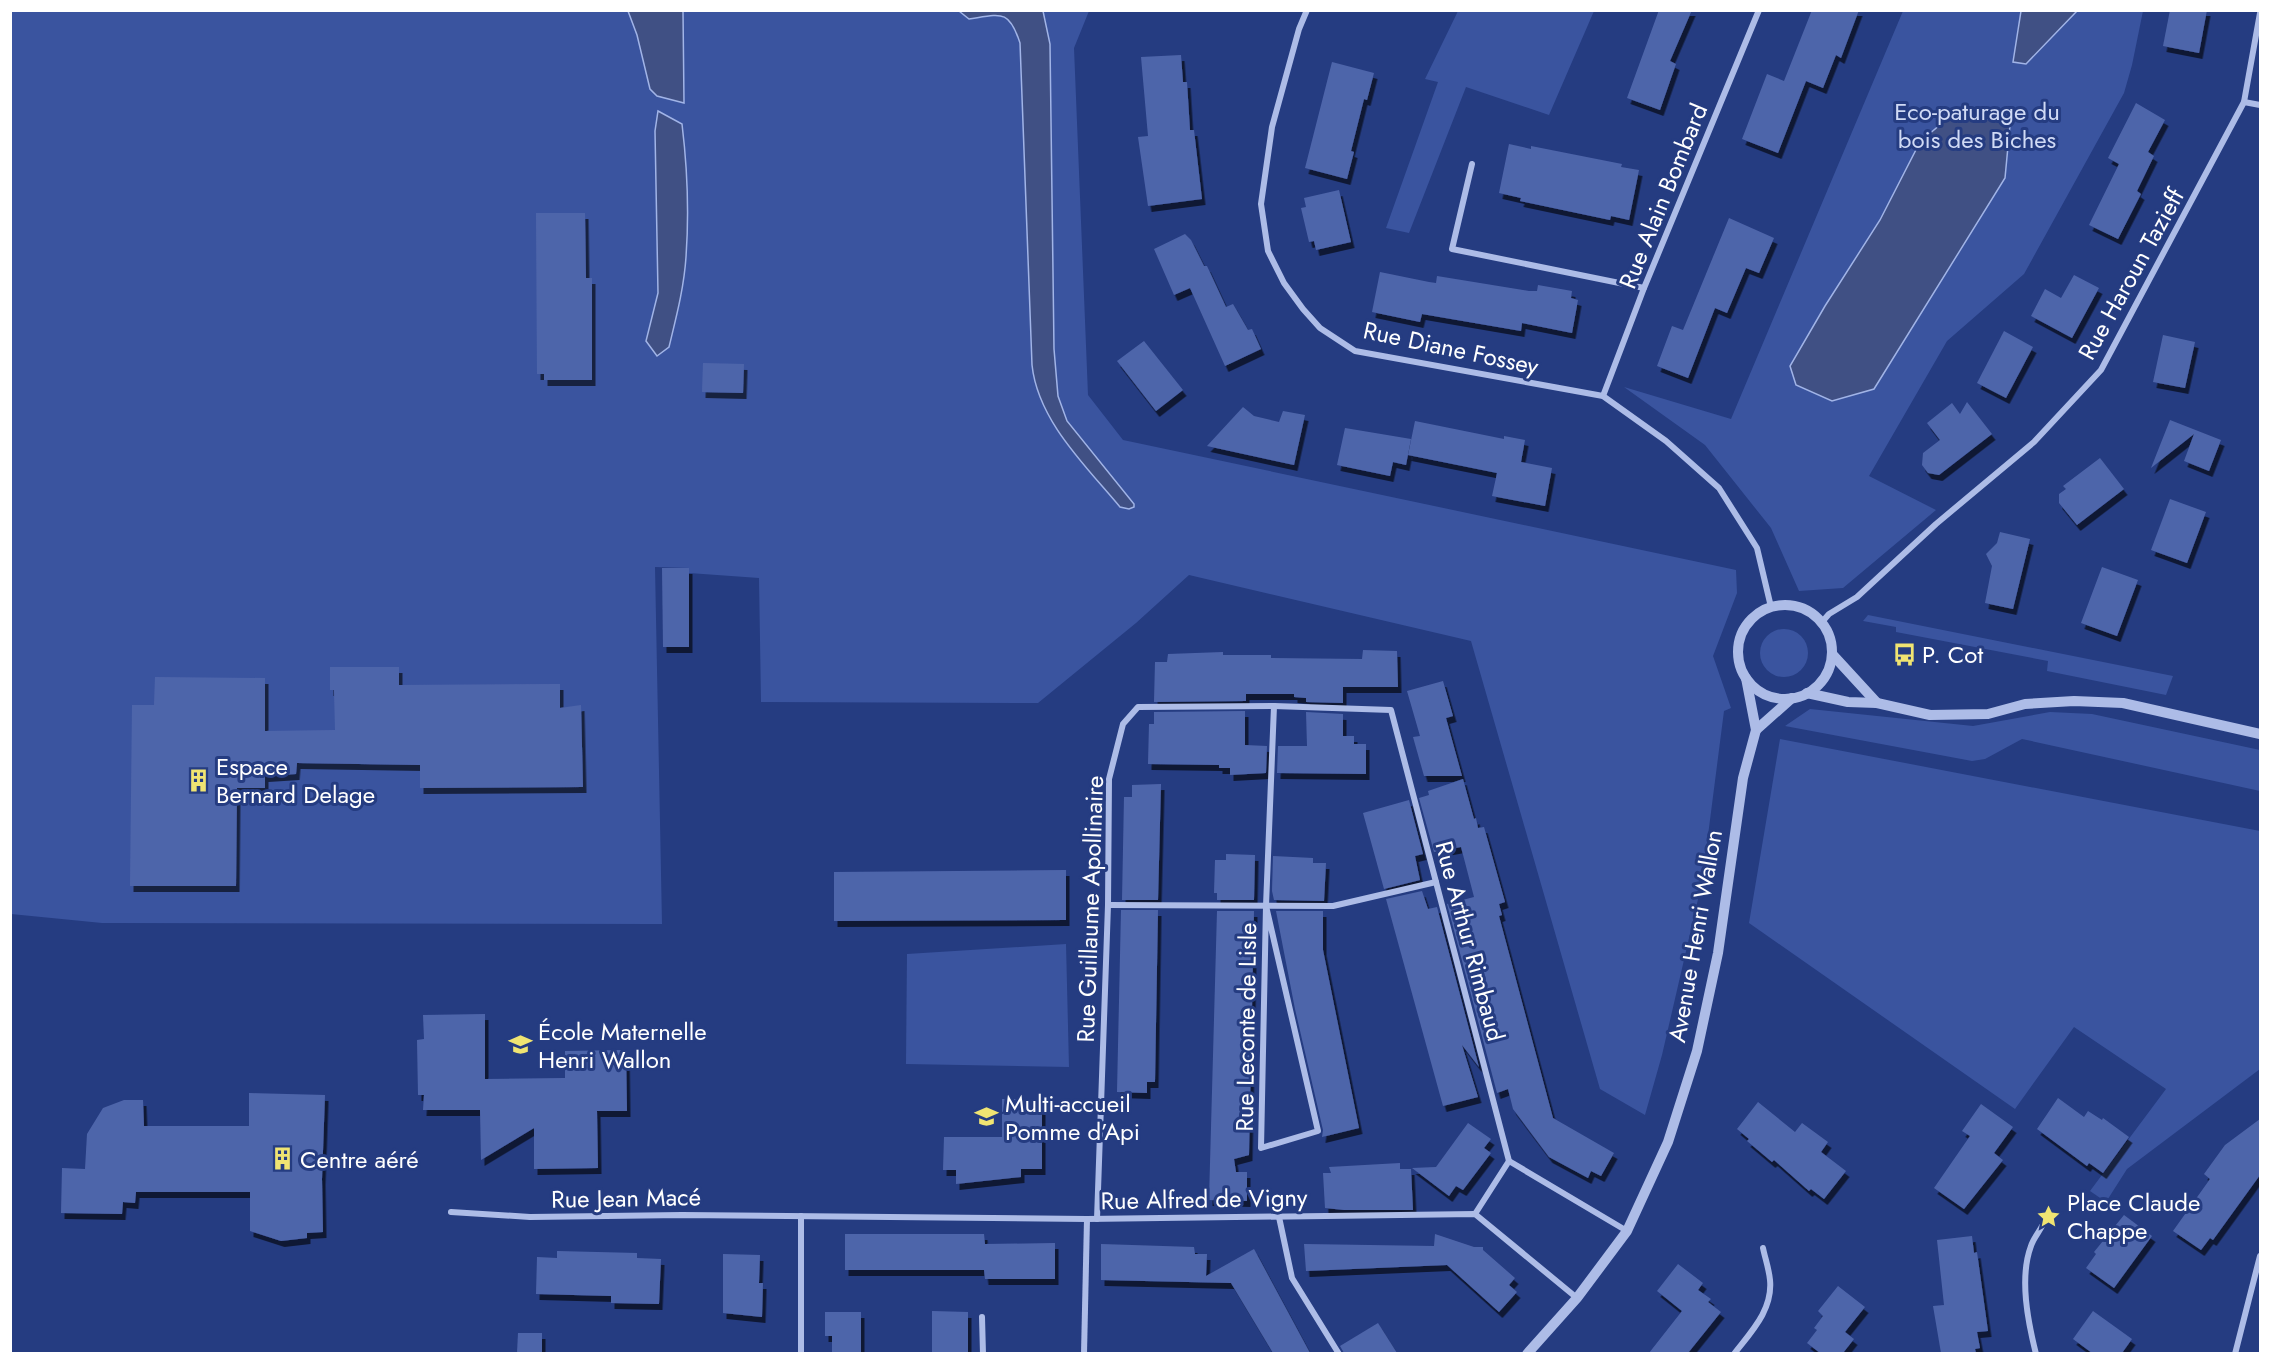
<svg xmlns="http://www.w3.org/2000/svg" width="2271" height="1364" font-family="Jost,sans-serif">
<defs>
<filter id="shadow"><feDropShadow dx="3.5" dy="6" stdDeviation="0" flood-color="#0009"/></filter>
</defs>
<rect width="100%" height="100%" fill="#253c81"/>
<g fill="#3a549f">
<polygon points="10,11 1089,11 1074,48 1088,395 1123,440 1736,570 1737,593 1713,656 1731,708 1724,711 1702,882 1662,1055 1645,1115 1600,1089 1471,641 1189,575 1136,623 1038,703 761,702 759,578 689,573 689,568 655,567 662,924 102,923 11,914"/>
<polygon points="1458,11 1594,11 1549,115 1466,87 1409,233 1386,228 1438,82 1425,79"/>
<polygon points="1903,11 2143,11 2132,65 2124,93 2024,274 1947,341 1869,476 1936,510 1843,588 1799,591 1771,528 1705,445 1624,387 1731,419"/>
<polygon points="1868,615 2173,676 2166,695 2047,671 2048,661 1896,632 1896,627 1863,621"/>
<circle cx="1784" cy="653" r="24"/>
<polygon points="1810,709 1973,726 2050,712 2092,714 2260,750 2260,791 2022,739 1985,759 1972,761 1785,726"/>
<polygon points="1780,739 2260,831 2260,1069 2127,1169 2106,1202 2090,1191 2166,1089 2074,1027 2015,1109 1749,923"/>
<polygon points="1066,944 1069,1067 906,1064 907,954"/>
</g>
<g fill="#405084" stroke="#a1b4e7" stroke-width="1.5">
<polygon points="628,11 683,11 684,103 657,96 650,89 637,35"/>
<path d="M 959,11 L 1043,11 L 1050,44 L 1054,349 L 1058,396 L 1067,421 L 1134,504 L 1134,507 L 1129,509 L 1120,507 C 1086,466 1038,421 1032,365 L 1020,43 C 1009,9 1001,14 969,19 Z"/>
<polygon points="2021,11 2021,10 2077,11 2026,64 2013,62"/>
<path d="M 658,111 L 682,124 C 687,165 689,215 686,257 C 684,288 676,318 669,347 L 657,356 L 646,341 L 658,293 L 655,131 Z"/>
<polygon points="1956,111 2010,125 2005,178 1874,389 1832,401 1796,385 1790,366 1825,306 1880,220 1920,142"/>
</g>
<g fill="#4e65aa" filter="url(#shadow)">
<polygon points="1659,10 1692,10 1670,61 1676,64 1660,110 1627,98"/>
<polygon points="1812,10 1859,10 1841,58 1836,55 1823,88 1806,81 1778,153 1742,139 1767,74 1784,81"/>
<polygon points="2170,10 2207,10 2199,53 2163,46"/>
<polygon points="1181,55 1183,82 1187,82 1190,130 1194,130 1202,199 1148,206 1138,137 1148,136 1141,57"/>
<polygon points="1332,62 1374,73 1367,100 1364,99 1351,151 1354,152 1347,179 1305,168"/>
<polygon points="2136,103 2165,120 2148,152 2154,156 2137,191 2141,194 2118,239 2089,225 2119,164 2108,158"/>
<polygon points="1509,144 1531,149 1531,146 1622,164 1621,167 1639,170 1629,220 1611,216 1610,220 1520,201 1521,198 1499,193"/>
<polygon points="1339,190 1351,242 1316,250 1314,241 1309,242 1301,208 1306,207 1304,198"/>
<polygon points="536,213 585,213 586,278 592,278 592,380 544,380 544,374 537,374"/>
<polygon points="1729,218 1774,238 1759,273 1746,268 1727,313 1715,308 1688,378 1657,366 1672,326 1683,330"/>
<polygon points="1185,234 1191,240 1204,266 1207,266 1226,307 1233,304 1248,330 1252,329 1261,349 1225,366 1190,288 1174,295 1154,249"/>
<polygon points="1380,272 1429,282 1436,283 1437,276 1529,291 1537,291 1538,285 1572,291 1571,298 1578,300 1572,333 1522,323 1521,331 1422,314 1420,322 1372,312"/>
<polygon points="2074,275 2099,288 2072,338 2031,316 2045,289 2061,298"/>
<polygon points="2004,331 2033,347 2006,398 1977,383"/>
<polygon points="2163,335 2195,342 2185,388 2153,382"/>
<polygon points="1144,341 1183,390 1156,411 1117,361"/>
<polygon points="703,363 744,364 743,393 702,392"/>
<polygon points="1967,402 1992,434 1939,475 1928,473 1922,465 1923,453 1940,440 1927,423 1952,403 1960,414"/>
<polygon points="1243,407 1254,416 1279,422 1283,411 1305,415 1294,465 1207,446"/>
<polygon points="2170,420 2221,440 2209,471 2184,461 2194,434 2151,468"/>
<polygon points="1415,421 1504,439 1504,436 1525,440 1521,462 1552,468 1545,506 1492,496 1497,473 1408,455"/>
<polygon points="1345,428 1411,439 1406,465 1393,462 1390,476 1337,465"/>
<polygon points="2100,458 2124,489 2077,525 2059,503 2059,494 2066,489 2063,486"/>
<polygon points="2170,499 2206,512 2187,563 2151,550"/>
<polygon points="2000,532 2030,539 2013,609 1985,603 1992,566 1986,554 1997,543"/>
<polygon points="2102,567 2138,580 2117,636 2081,623"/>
<polygon points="662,568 689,568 689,647 663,647"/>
<polygon points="1363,650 1397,651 1398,687 1343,687 1343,703 1306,702 1306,698 1294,697 1294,694 1246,694 1246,701 1154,702 1155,662 1167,662 1168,654 1223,652 1223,655 1271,655 1271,658 1362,659"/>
<polygon points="330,667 399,667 399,685 560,684 560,708 581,705 583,787 420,788 420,765 297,763 296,774 265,776 265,788 237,788 236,886 130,886 132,705 154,705 155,677 265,678 265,731 335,730 334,690 330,690"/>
<polygon points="1443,681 1453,716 1446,718 1462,776 1424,776 1413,737 1420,736 1407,691"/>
<polygon points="1245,711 1245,745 1267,746 1266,773 1230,775 1230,768 1219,768 1219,765 1148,764 1149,724 1154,724 1154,712"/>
<polygon points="1306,712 1343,714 1343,736 1354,736 1354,744 1366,744 1366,774 1277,773 1278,746 1307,746"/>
<polygon points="1463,779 1474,819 1476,818 1478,828 1484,827 1505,902 1499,904 1502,915 1499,916 1553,1118 1614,1153 1601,1176 1591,1171 1588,1178 1549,1157 1513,1109 1508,1089 1497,1093 1447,904 1474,897 1461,847 1434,852 1419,798 1429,795 1428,791"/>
<polygon points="1161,784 1158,900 1122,900 1124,797 1132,797 1132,785"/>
<polygon points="1409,800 1423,854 1415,856 1420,880 1384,889 1363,813"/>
<polygon points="1226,854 1255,855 1254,900 1217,900 1217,893 1214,893 1215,860 1226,860"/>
<polygon points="1273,856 1313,858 1313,863 1326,863 1324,901 1274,900 1272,891"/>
<polygon points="1066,870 1066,920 834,921 834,872"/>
<polygon points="1422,891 1428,909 1437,907 1479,1067 1462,1045 1478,1097 1443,1106 1386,899"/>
<polygon points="1121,910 1158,910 1155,1082 1147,1082 1147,1093 1117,1092"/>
<polygon points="1217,911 1254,911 1249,1155 1234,1159 1236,1172 1247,1172 1247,1201 1209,1200"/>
<polygon points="1276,911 1323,911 1323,950 1359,1128 1322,1137 1323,1130 1295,1009"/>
<polygon points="485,1014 485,1079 565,1078 565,1051 626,1050 627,1111 597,1111 598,1168 534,1169 534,1128 481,1160 480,1110 423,1110 424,1095 418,1095 417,1040 424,1039 423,1015"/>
<polygon points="249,1093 325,1095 322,1179 323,1232 307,1233 307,1238 281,1241 250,1231 250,1192 136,1192 135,1203 123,1202 122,1214 61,1213 62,1168 85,1169 87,1134 103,1108 124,1100 143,1100 144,1126 249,1126"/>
<polygon points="2058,1098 2084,1117 2088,1111 2102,1120 2103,1118 2129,1137 2103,1173 2089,1163 2087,1166 2037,1129"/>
<polygon points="1002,1099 1042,1099 1042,1169 1021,1169 1021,1177 956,1184 956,1170 943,1170 944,1137 1002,1137"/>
<polygon points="1758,1102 1795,1132 1802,1123 1828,1142 1821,1152 1846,1171 1824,1199 1811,1189 1809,1191 1774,1160 1772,1162 1747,1141 1749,1139 1737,1129"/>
<polygon points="1981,1104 2013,1127 1994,1153 2003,1160 1964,1209 1934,1188 1970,1136 1962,1131"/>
<polygon points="2260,1119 2260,1175 2213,1240 2210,1238 2201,1250 2173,1231 2210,1179 2204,1174 2225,1145"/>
<polygon points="1468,1123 1491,1139 1484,1148 1491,1153 1463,1190 1456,1186 1449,1196 1412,1168 1436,1167"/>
<polygon points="1400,1163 1400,1169 1411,1169 1413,1210 1344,1210 1325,1208 1323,1173 1331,1173 1329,1167"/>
<polygon points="2124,1215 2152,1236 2114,1288 2086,1268 2096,1254 2094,1252"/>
<polygon points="845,1234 984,1234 985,1244 1055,1243 1055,1279 985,1279 984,1270 845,1270"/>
<polygon points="1435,1234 1474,1247 1483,1247 1483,1250 1515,1278 1509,1285 1517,1292 1499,1312 1447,1265 1306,1271 1304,1244 1434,1246"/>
<polygon points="1972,1236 1974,1253 1977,1252 1988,1331 1977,1332 1980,1348 1975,1349 1976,1353 1941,1353 1933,1306 1944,1305 1937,1240"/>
<polygon points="1101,1244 1194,1247 1195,1254 1207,1254 1206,1276 1254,1249 1310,1353 1273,1353 1231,1283 1101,1280"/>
<polygon points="557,1251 637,1253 637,1258 661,1259 659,1304 611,1303 611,1296 536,1294 537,1257 557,1258"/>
<polygon points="723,1254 760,1255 759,1283 763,1283 762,1317 723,1313"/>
<polygon points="1678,1264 1703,1283 1698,1290 1711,1299 1708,1302 1721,1312 1688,1353 1649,1353 1682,1311 1657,1291"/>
<polygon points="1838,1286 1865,1307 1845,1332 1854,1339 1843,1353 1820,1353 1807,1343 1817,1330 1814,1328 1823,1316 1818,1311"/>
<polygon points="932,1311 968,1312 968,1353 932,1353"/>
<polygon points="2093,1311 2132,1339 2122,1353 2092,1353 2073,1339"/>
<polygon points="825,1312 861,1312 861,1353 832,1353 832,1336 825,1336"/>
<polygon points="1378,1323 1397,1353 1344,1353 1340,1346"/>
<polygon points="518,1333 542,1333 542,1353 517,1353"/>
</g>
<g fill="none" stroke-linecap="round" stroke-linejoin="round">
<g stroke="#adbce7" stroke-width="6">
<polyline points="1307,10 1299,29 1272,127 1261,204 1268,251 1284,283 1303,309 1320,328 1355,351 1603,396 1666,441 1719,488 1757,548 1771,607"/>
<polyline points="2244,102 2260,105"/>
<polyline points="1472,164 1452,249 1644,288"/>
<polyline points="1603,396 1644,288 1759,10"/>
<polyline points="1822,622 1829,614 1857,597 1936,524 2034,442 2101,370 2244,102 2260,13"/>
<polyline points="1108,905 1333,906 1436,882"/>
<polyline points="1266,906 1318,1131 1261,1148 1266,906 1274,706"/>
<polyline points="451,1212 530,1217 682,1215 1087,1219 1475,1214 1577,1298"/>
<polyline points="1475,1214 1509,1161"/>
<polyline points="1279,1217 1292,1278 1339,1354"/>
<polyline points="1097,1219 1108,905 1109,779 1123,724 1138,707 1274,706 1391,710 1509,1161 1627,1231"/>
<polyline points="982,1317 983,1354"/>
<polyline points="801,1354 801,1216"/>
<polyline points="1084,1354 1087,1219"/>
<path d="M 1734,1354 C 1751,1332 1773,1310 1770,1280 C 1769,1269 1765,1258 1763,1248"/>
<path d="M 2036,1354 C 2028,1322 2019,1278 2031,1246 C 2033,1239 2039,1232 2042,1226"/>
<polyline points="2235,1354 2260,1256"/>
</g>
<g stroke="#adbce7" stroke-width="10">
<circle cx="1785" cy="652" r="47"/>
<polyline points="1832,654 1877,703"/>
<polyline points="1807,693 1848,702 1877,703 1930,715 1988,714 2025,704 2074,701 2123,703 2260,734"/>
<polyline points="1756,730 1792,698"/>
<polyline points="1527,1354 1577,1298 1627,1231 1668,1142 1697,1051 1718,953 1743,778 1756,730 1746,678"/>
</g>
</g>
<defs>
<symbol id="bus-bare" viewBox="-9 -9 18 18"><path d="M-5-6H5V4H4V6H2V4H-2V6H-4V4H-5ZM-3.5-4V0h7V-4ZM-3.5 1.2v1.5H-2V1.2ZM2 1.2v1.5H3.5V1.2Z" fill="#f0e472" stroke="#253c81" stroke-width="2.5" paint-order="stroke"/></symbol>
<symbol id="building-bare" viewBox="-9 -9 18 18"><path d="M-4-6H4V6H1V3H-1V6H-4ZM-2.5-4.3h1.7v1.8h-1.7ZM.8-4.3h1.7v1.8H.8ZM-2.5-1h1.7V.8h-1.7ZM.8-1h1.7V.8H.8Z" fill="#f0e472" stroke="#253c81" stroke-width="2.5" paint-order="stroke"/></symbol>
<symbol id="school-bare" viewBox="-9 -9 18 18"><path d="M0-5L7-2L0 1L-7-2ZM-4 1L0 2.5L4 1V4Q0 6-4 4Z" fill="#f0e472" stroke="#253c81" stroke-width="2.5" paint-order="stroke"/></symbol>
<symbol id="sight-bare" viewBox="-9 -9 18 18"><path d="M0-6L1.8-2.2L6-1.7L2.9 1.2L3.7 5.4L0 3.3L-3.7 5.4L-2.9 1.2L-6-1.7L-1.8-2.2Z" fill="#f0e472" stroke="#253c81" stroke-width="2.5" paint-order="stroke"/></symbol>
</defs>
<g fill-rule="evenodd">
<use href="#bus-bare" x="1888" y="638" width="33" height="33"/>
<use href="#building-bare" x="182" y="764" width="33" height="33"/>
<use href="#school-bare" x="504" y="1028" width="33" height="33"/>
<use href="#school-bare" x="970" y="1100" width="33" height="33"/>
<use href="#building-bare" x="266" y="1142" width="33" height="33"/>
<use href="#sight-bare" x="2032" y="1200" width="33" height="33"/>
</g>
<g text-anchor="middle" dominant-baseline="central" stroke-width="6" stroke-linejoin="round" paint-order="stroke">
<g font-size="24" fill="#d0daf5" stroke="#253c81">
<text x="1977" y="111">Eco-paturage du<tspan x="1977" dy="28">bois des Biches</tspan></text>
</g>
<g font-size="24" fill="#fff" stroke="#253c81">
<text transform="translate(1663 196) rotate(-68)">Rue Alain Bombard</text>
<text transform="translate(2131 274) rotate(-61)">Rue Haroun Tazieff</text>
<text transform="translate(1451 348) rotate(12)">Rue Diane Fossey</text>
<text transform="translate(1090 909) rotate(-88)">Rue Guillaume Apollinaire</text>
<text transform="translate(1695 936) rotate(-80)">Avenue Henri Wallon</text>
<text transform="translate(1470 941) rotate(75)">Rue Arthur Rimbaud</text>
<text transform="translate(1246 1027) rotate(-89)">Rue Leconte de Lisle</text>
<text transform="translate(626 1198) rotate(-1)">Rue Jean Macé</text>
<text transform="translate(1204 1199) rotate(-1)">Rue Alfred de Vigny</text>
</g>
<g font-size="24" fill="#fff" stroke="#253c81" text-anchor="start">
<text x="1922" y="654">P. Cot</text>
<text x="216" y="766">Espace<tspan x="216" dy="28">Bernard Delage</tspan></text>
<text x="538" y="1031">École Maternelle<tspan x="538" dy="28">Henri Wallon</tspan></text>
<text x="1005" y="1103">Multi-accueil<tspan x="1005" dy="28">Pomme d’Api</tspan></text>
<text x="300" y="1159">Centre aéré</text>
<text x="2067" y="1202">Place Claude<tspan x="2067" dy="28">Chappe</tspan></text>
</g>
</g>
<rect width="2271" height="1364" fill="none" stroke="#ffffff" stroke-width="24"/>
</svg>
